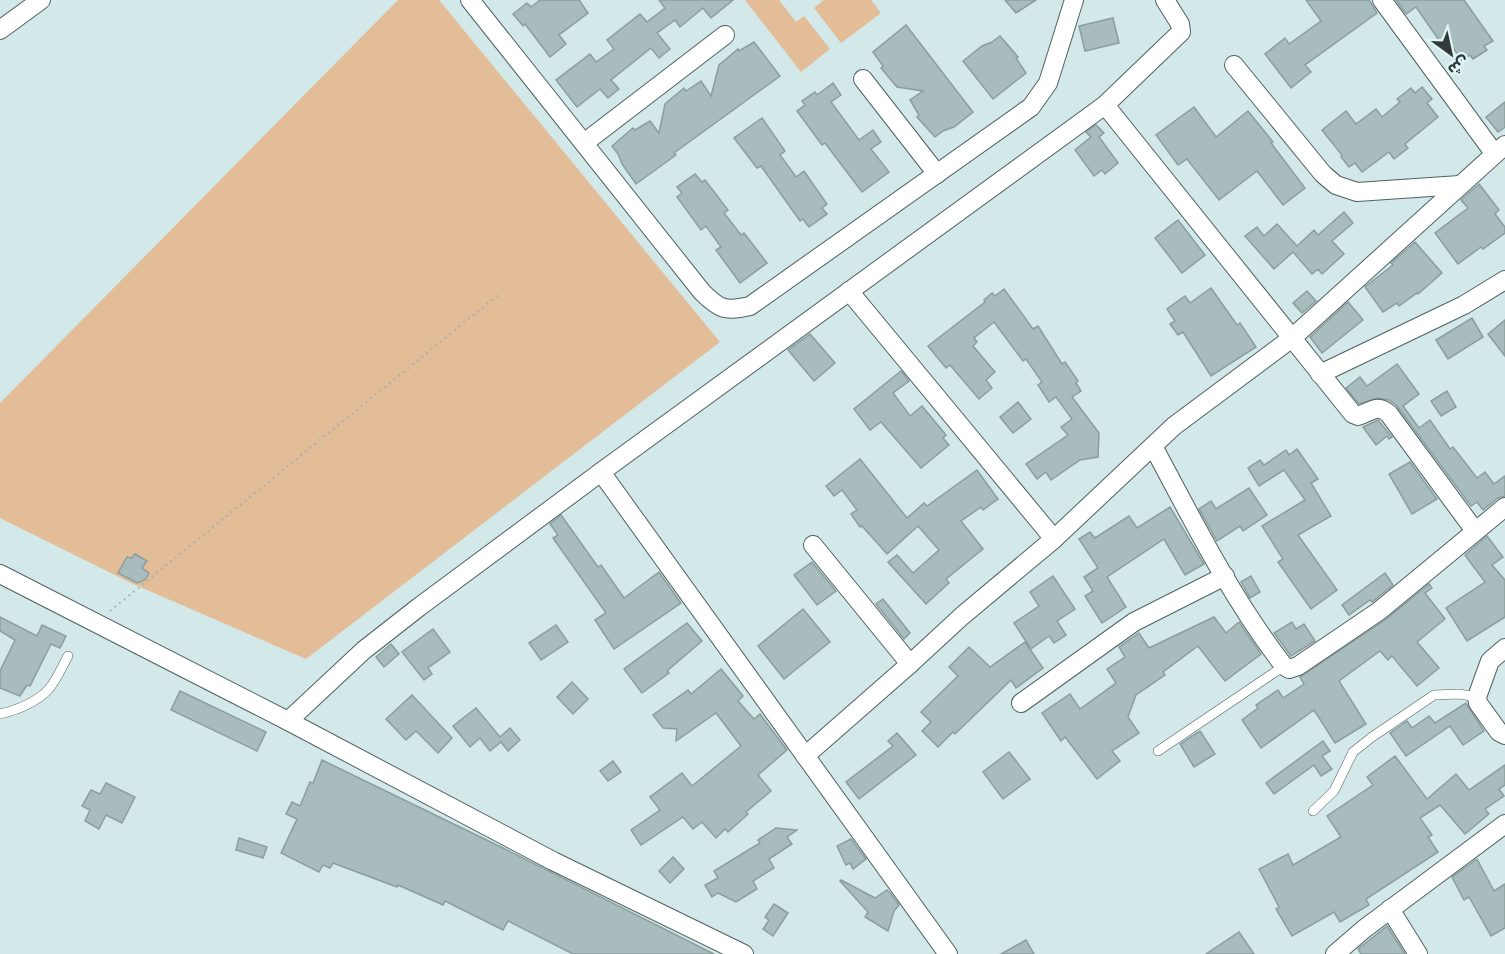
<svg xmlns="http://www.w3.org/2000/svg" width="1505" height="954" font-family="Ubuntu,'Noto Sans Arabic',sans-serif">
<rect width="100%" height="100%" fill="#d3e8e9"/>
<g fill="#e2bd97">
<polygon points="398,0 439,0 720,342 306,659 131,583 0,518 0,403"/>
<polygon points="745,0 779,0 796,22 804,16 830,49 801,72"/>
<polygon points="824,0 871,0 881,13 841,43 814,8"/>
</g>
<g fill="#a8bcbd" stroke="#8a9e9e" stroke-width="1.5">
<polygon points="540,0 579,0 588,13 559,35 566,44 550,57 525,24 523,26 513,14 527,3 531,7"/>
<polygon points="659,0 733,0 711,18 703,8 680,27 675,20 657,33 670,49 659,58 651,48 611,80 619,89 608,98 600,89 577,107 556,80 590,54 596,62 614,49 607,40 640,14 647,22 665,8"/>
<polygon points="1005,0 1036,0 1016,13"/>
<polygon points="1306,0 1369,0 1377,13 1305,65 1311,72 1291,88 1265,54 1285,38 1289,44 1321,21"/>
<polygon points="1396,0 1464,0 1493,41 1484,46 1487,50 1473,59 1470,55 1462,61 1449,42 1443,46 1416,7 1406,14"/>
<polygon points="1113,18 1119,43 1085,51 1079,26"/>
<polygon points="906,25 973,112 954,127 943,131 935,137 917,117 919,115 910,100 923,91 897,87 881,68 883,66 873,52"/>
<polygon points="1000,36 1018,57 1016,58 1026,73 993,99 963,61 982,46 992,42"/>
<polygon points="754,42 780,76 674,153 676,155 636,184 622,164 618,154 612,146 633,128 635,130 650,121 659,133 665,104 684,88 686,91 701,81 711,96 719,65 738,49 739,51"/>
<polygon points="833,83 841,95 831,102 859,140 873,130 881,142 871,149 889,172 862,192 825,143 822,145 797,111 805,105 802,101 815,92 817,95"/>
<polygon points="1422,87 1432,99 1427,103 1438,117 1405,144 1408,148 1394,159 1389,152 1362,172 1355,163 1349,167 1341,157 1342,155 1322,130 1346,111 1356,124 1376,109 1382,117 1400,102 1397,99 1411,88 1415,93"/>
<polygon points="1505,102 1505,127 1498,132 1486,117"/>
<polygon points="1194,107 1216,137 1248,111 1273,142 1271,143 1305,188 1283,205 1257,171 1219,200 1187,159 1178,165 1156,135"/>
<polygon points="762,118 785,151 780,155 796,177 804,171 827,204 822,208 827,214 809,227 803,219 800,221 761,166 757,168 734,138"/>
<polygon points="1096,125 1104,133 1099,137 1118,163 1105,174 1102,170 1094,176 1075,150 1091,137 1086,132"/>
<polygon points="695,174 702,182 705,180 715,193 728,210 724,213 741,235 744,233 767,263 740,283 716,250 721,247 706,226 701,230 677,197 682,193 677,187"/>
<polygon points="1479,184 1499,210 1495,214 1505,227 1505,233 1483,249 1481,247 1458,264 1435,233 1468,208 1461,200"/>
<polygon points="1344,212 1353,223 1332,241 1344,254 1322,274 1318,269 1312,274 1293,252 1274,269 1245,236 1257,227 1264,236 1277,224 1297,246 1314,230 1318,235"/>
<polygon points="1178,220 1205,255 1182,273 1155,238"/>
<polygon points="1415,242 1442,273 1418,294 1417,293 1399,306 1397,303 1383,312 1365,287 1393,265 1391,263"/>
<polygon points="1211,288 1237,325 1240,323 1256,347 1211,376 1183,332 1178,335 1170,324 1175,321 1167,309 1185,296 1190,303"/>
<polygon points="1004,289 1033,329 1038,326 1062,364 1065,362 1078,381 1076,383 1081,391 1072,397 1099,433 1098,457 1080,460 1051,480 1046,472 1037,479 1026,464 1068,435 1061,427 1072,419 1056,397 1049,402 1038,385 1042,382 1026,359 1023,361 994,322 974,338 977,342 973,346 995,372 986,380 992,388 979,399 950,365 946,368 928,346 985,302 984,300 992,293 995,296"/>
<polygon points="1307,291 1316,301 1302,313 1293,303"/>
<polygon points="1348,302 1363,320 1322,353 1310,337"/>
<polygon points="1472,318 1483,337 1448,359 1436,340"/>
<polygon points="1505,320 1505,356 1488,334"/>
<polygon points="810,334 835,363 814,381 788,350"/>
<polygon points="1397,364 1419,394 1403,406 1419,428 1430,420 1450,449 1453,447 1477,478 1485,472 1494,484 1505,476 1505,496 1498,498 1483,510 1477,502 1471,506 1396,405 1389,400 1378,398 1359,404 1346,388 1360,377 1367,386"/>
<polygon points="901,371 909,381 893,393 910,416 922,406 946,435 943,438 949,445 921,468 881,422 870,430 854,409"/>
<polygon points="1447,391 1456,407 1441,416 1431,401"/>
<polygon points="1018,402 1031,419 1013,433 1000,417"/>
<polygon points="1378,420 1392,437 1389,439 1387,436 1376,445 1363,427"/>
<polygon points="1297,449 1318,479 1311,483 1331,516 1298,535 1337,590 1311,609 1278,562 1283,559 1262,526 1305,500 1284,470 1259,486 1248,468 1260,460 1264,465 1286,450 1289,455"/>
<polygon points="860,459 907,518 924,503 927,506 977,470 998,499 983,510 981,507 961,521 983,549 946,579 949,583 926,604 888,562 897,555 913,573 939,550 918,526 887,554 862,526 860,527 851,514 857,510 842,490 834,496 826,486"/>
<polygon points="1410,462 1437,499 1412,514 1389,474"/>
<polygon points="1249,488 1267,515 1243,531 1240,526 1217,541 1199,509 1211,501 1216,509"/>
<polygon points="1170,507 1204,564 1185,575 1164,539 1107,577 1126,607 1102,623 1085,596 1093,591 1084,577 1098,568 1079,539 1090,532 1095,538 1129,516 1137,528"/>
<polygon points="561,515 598,567 601,565 624,598 659,572 681,603 614,649 595,620 606,613 553,538 558,535 550,524"/>
<polygon points="1487,536 1503,557 1492,565 1505,580 1505,617 1467,641 1446,608 1485,582 1465,555"/>
<polygon points="135,554 147,561 142,568 149,573 145,580 137,583 118,573 127,557 132,558"/>
<polygon points="812,562 836,591 817,605 794,575"/>
<polygon points="1385,573 1393,585 1372,602 1370,600 1349,615 1342,605"/>
<polygon points="1053,576 1075,609 1057,621 1066,635 1054,643 1049,636 1031,649 1014,623 1039,606 1030,592"/>
<polygon points="1251,576 1260,592 1250,598 1241,582"/>
<polygon points="1429,584 1432,588 1425,593 1445,619 1417,642 1439,668 1417,686 1392,656 1388,660 1380,651 1339,681 1366,724 1335,743 1314,710 1261,748 1242,720 1258,708 1256,705 1278,690 1283,698 1304,684 1300,677 1385,620"/>
<polygon points="883,599 910,633 904,639 876,604"/>
<polygon points="803,609 830,642 784,679 758,646"/>
<polygon points="0,617 37,636 42,625 66,636 60,648 51,644 30,686 27,685 20,696 0,688 0,671 15,640 0,631"/>
<polygon points="1214,617 1226,633 1239,622 1261,654 1225,681 1198,646 1163,672 1165,675 1136,695 1128,717 1139,733 1112,751 1120,761 1097,779 1065,737 1061,741 1042,713 1070,694 1080,709 1116,683 1107,669 1125,657 1119,647 1139,633 1149,648"/>
<polygon points="1292,622 1296,629 1304,624 1315,641 1291,656 1274,633"/>
<polygon points="687,623 702,641 667,671 669,673 642,693 624,669"/>
<polygon points="556,625 568,642 541,660 529,643"/>
<polygon points="433,629 450,652 428,668 432,674 424,680 402,652"/>
<polygon points="1025,642 1043,668 1016,688 1011,680 955,734 953,732 938,747 922,731 931,722 921,712 958,676 949,667 969,647 990,667"/>
<polygon points="391,644 399,654 384,667 376,657"/>
<polygon points="721,669 743,696 738,701 754,719 760,714 787,750 758,775 771,791 746,812 748,814 728,832 725,829 716,838 702,822 693,829 683,817 641,845 631,830 660,810 650,797 682,773 692,786 741,746 716,713 676,741 677,729 663,728 653,715 688,690 691,694"/>
<polygon points="572,682 588,699 573,714 557,697"/>
<polygon points="180,691 266,732 257,751 171,710"/>
<polygon points="412,695 452,738 438,753 416,731 406,740 386,719"/>
<polygon points="1466,703 1484,731 1463,745 1450,726 1406,756 1390,733 1407,721 1412,728 1429,716 1435,723"/>
<polygon points="476,708 500,737 510,728 520,740 508,751 501,742 490,751 480,738 470,747 453,726"/>
<polygon points="1200,731 1215,754 1194,767 1180,744"/>
<polygon points="897,733 916,755 859,799 846,782 893,746 888,741"/>
<polygon points="1323,741 1330,751 1322,756 1332,769 1321,776 1314,765 1274,794 1266,783"/>
<polygon points="1009,752 1030,779 1003,799 983,772"/>
<polygon points="1395,756 1427,799 1456,774 1469,790 1505,765 1505,785 1499,789 1504,796 1485,809 1489,814 1465,834 1440,805 1420,818 1432,835 1428,837 1438,852 1366,899 1369,905 1340,922 1334,912 1292,936 1276,909 1279,907 1259,869 1288,854 1293,865 1341,837 1327,816 1373,785 1367,777"/>
<polygon points="322,760 503,848 714,954 573,954 508,921 503,930 445,901 443,905 398,885 397,887 333,863 330,868 323,865 319,872 281,853 297,819 286,814 292,802 300,806 310,782 313,783"/>
<polygon points="613,761 621,772 608,781 600,771"/>
<polygon points="106,783 135,797 122,823 106,815 99,829 85,821 90,810 82,806 91,790 100,794"/>
<polygon points="776,828 797,830 787,837 792,844 769,859 774,868 753,881 757,889 736,902 718,893 712,897 705,885 718,878 714,871 760,843 758,840"/>
<polygon points="239,838 267,847 263,858 236,850"/>
<polygon points="851,839 866,859 853,869 850,863 846,865 837,846"/>
<polygon points="673,857 684,869 670,883 659,871"/>
<polygon points="1477,859 1494,891 1505,884 1505,928 1491,936 1469,897 1464,900 1452,877"/>
<polygon points="841,880 875,898 887,890 891,894 899,905 894,911 888,931 865,917 868,912 840,881"/>
<polygon points="774,904 788,913 773,936 763,929 769,920 765,917"/>
<polygon points="1387,926 1405,954 1361,954 1358,949"/>
<polygon points="1239,932 1254,954 1206,954"/>
<polygon points="1026,940 1034,954 1001,954"/>
</g>
<g fill="none" stroke-linecap="round" stroke-linejoin="round">
<defs>
<g id="lane">
<path d="M 0,714 C 17,710 35,703 48,690 C 56,681 62,667 68,656"/>
<polyline points="1158,751 1284,666"/>
<polyline points="1313,811 1334,791 1353,752 1372,737 1434,695 1459,694 1477,697"/>
</g>
<g id="street">
<path d="M 470,0 L 702,292 C 719,309 725,312 750,306 L 1031,107 L 1048,83 L 1074,0"/>
<polyline points="1382,0 1494,153"/>
<polyline points="0,30 41,0"/>
<polyline points="1234,65 1323,174 1336,185 1357,192 1460,185"/>
<polyline points="863,79 937,174"/>
<path d="M 1105,105 L 1353,414 L 1358,416 C 1371,412 1377,403 1389,414 L 1475,531"/>
<polyline points="584,143 725,35"/>
<polyline points="849,291 1054,539"/>
<polyline points="1320,374 1464,305 1505,280"/>
<path d="M 1153,446 C 1193,521 1232,599 1284,666 L 1289,669 L 1298,666 L 1379,611 L 1505,507"/>
<polyline points="601,472 948,954"/>
<polyline points="813,545 910,664"/>
<polyline points="0,574 288,721 553,861 744,954"/>
<polyline points="1505,648 1490,661 1477,697 1478,703 1499,732 1505,735"/>
<polyline points="1021,703 1134,622 1225,576"/>
<polyline points="288,721 364,650 419,607 601,472 1105,105 1181,32 1180,24 1165,0"/>
<polyline points="805,756 910,664 962,616 1054,539 1174,426 1292,338 1505,145"/>
<polyline points="1390,909 1418,954"/>
<polyline points="1335,954 1364,929 1505,824"/>
</g>
</defs>
<use href="#lane" stroke="#4f6162" stroke-width="10"/>
<use href="#street" stroke="#4f6162" stroke-width="20"/>
<polyline stroke="#9eafb0" stroke-width="2" stroke-dasharray="1.5 4.5" stroke-linecap="butt" points="110,611 498,295"/>
<use href="#lane" stroke="#fff" stroke-width="9"/>
<use href="#street" stroke="#fff" stroke-width="18"/>
</g>
<g transform="translate(1451 54) rotate(147)" stroke="#e0f6f6" stroke-width="4.5" paint-order="stroke">
<path d="M0-4.5L10 22L0 15L-10 22Z" fill="#31393a"/>
<text y="-9" font-size="16" font-weight="bold" text-anchor="middle" fill="#31393a">ش</text>
</g>
</svg>
